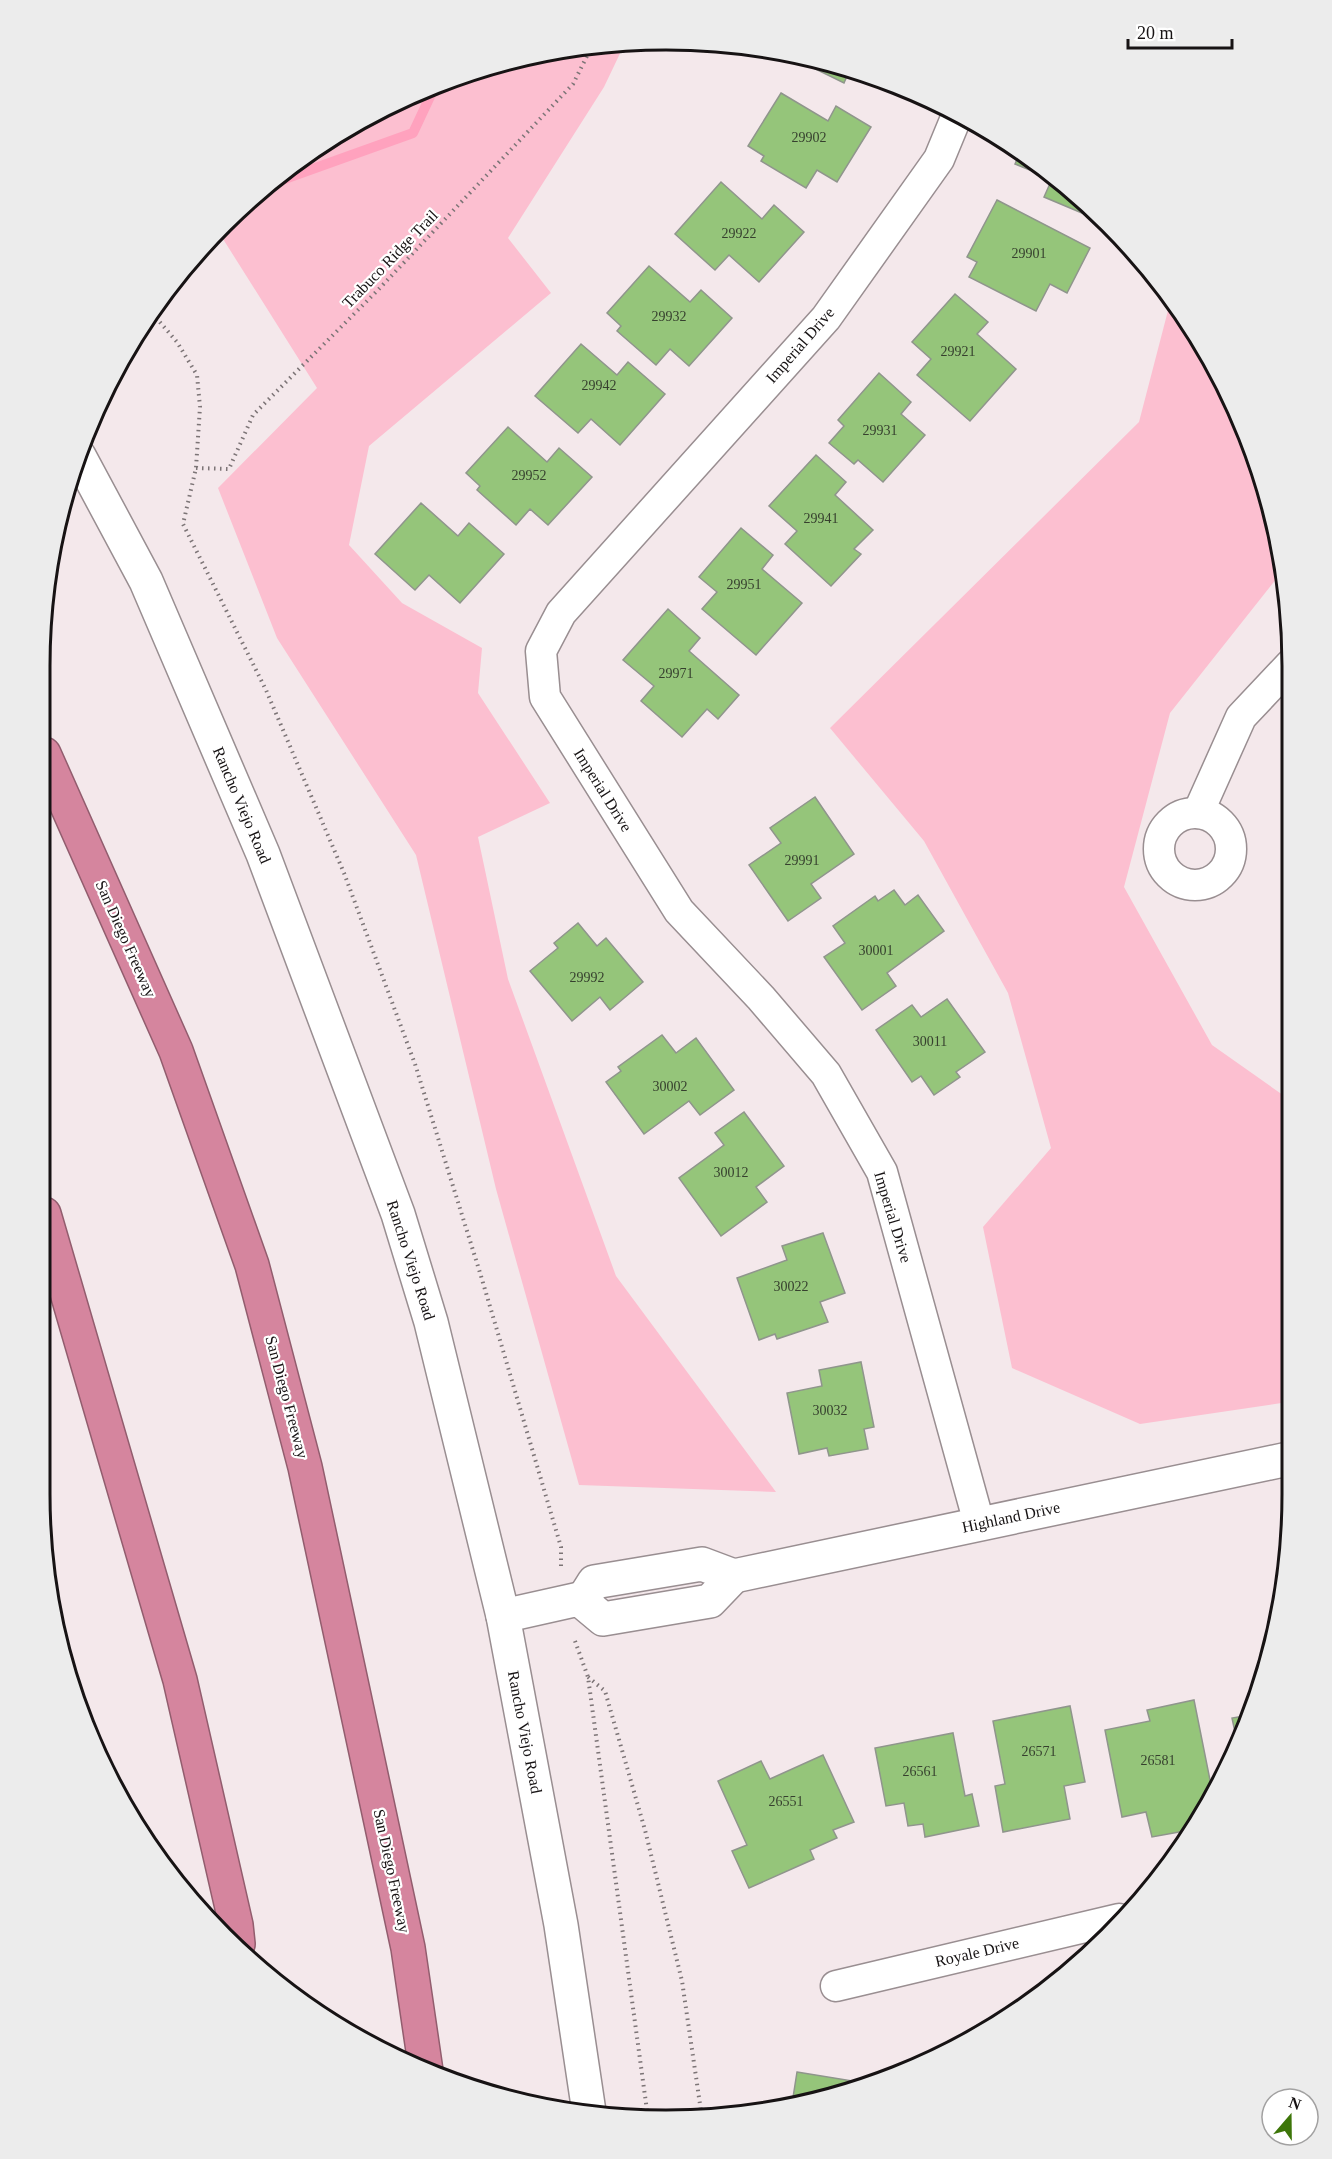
<svg xmlns="http://www.w3.org/2000/svg" width="1332" height="2159" font-family="'Times New Roman',serif">
<rect width="100%" height="100%" fill="#f4e8eb"/>
<g fill="#fcbfd0">
<polygon points="625,43 604,87 508,238 551,293 369,446 349,545 402,603 482,648 478,693 550,803 478,837 508,979 616,1276 776,1492 579,1485 496,1189 416,855 277,638 218,488 317,388 218,231 252,195 352,123 464,72 584,44"/>
<polygon points="1171,299 1209,353 1260,465 1281,573 1170,713 1124,887 1212,1045 1290,1100 1288,1402 1140,1424 1012,1368 983,1227 1051,1148 1008,993 924,841 830,728 1139,422"/>
</g>
<g fill="none" stroke-linecap="round" stroke-linejoin="round">
<polyline stroke="#ffa2be" stroke-width="10" points="265,186 413,133 435,86"/>
</g>
<g fill="#95c57a" stroke="#8f958c" stroke-width="1.5">
<polygon points="795,55 828,60 850,69 844,83 793,58"/>
<polygon points="781,93 828,121 836,106 871,127 837,182 817,170 806,188 761,161 764,156 748,146"/>
<polygon points="1020,152 1047,168 1097,215 1096,219 1044,197 1052,179 1015,164"/>
<polygon points="721,182 762,219 774,205 804,232 759,282 729,255 715,270 675,234"/>
<polygon points="997,200 1090,248 1067,293 1050,284 1036,311 969,277 977,262 967,257"/>
<polygon points="649,266 690,302 701,290 732,318 689,366 670,349 656,365 617,331 621,326 607,313"/>
<polygon points="955,294 988,322 977,334 1016,369 970,421 917,375 931,359 912,342"/>
<polygon points="581,344 617,375 628,362 665,394 620,445 591,419 578,433 535,396"/>
<polygon points="879,373 911,402 901,414 925,435 883,482 858,460 854,464 829,443 844,426 838,420"/>
<polygon points="508,427 547,462 559,448 592,477 548,525 530,509 516,525 477,490 480,486 466,473"/>
<polygon points="816,455 846,482 835,495 873,530 854,549 861,554 831,586 785,544 797,531 769,506"/>
<polygon points="421,503 458,536 469,523 504,554 460,603 429,575 415,590 375,554"/>
<polygon points="741,528 773,555 762,569 802,603 756,655 702,609 717,592 699,577"/>
<polygon points="668,609 700,638 689,651 739,695 718,719 707,709 682,737 641,701 654,686 623,660"/>
<polygon points="815,797 854,854 811,884 821,898 788,921 749,865 781,843 770,828"/>
<polygon points="894,890 905,905 918,895 944,931 887,973 896,986 862,1010 824,957 845,943 833,926 875,896 878,901"/>
<polygon points="578,923 597,946 606,938 643,982 610,1010 600,997 572,1021 530,971 558,948 554,943"/>
<polygon points="947,999 985,1052 956,1072 960,1077 934,1095 921,1076 912,1082 876,1030 912,1005 921,1017"/>
<polygon points="662,1035 676,1053 696,1038 734,1090 700,1115 689,1101 644,1134 606,1082 621,1071 618,1067"/>
<polygon points="744,1112 784,1166 756,1187 767,1202 721,1236 679,1178 724,1145 715,1133"/>
<polygon points="823,1233 845,1293 820,1302 828,1322 777,1339 775,1334 759,1340 737,1278 787,1260 782,1246"/>
<polygon points="861,1362 874,1427 864,1429 868,1449 829,1456 827,1448 799,1454 787,1393 822,1386 819,1370"/>
<polygon points="1194,1700 1212,1790 1190,1830 1152,1837 1146,1812 1122,1817 1105,1730 1150,1721 1147,1710"/>
<polygon points="1070,1706 1085,1782 1064,1786 1070,1819 1003,1832 995,1786 1005,1784 993,1721"/>
<polygon points="1250,1715 1245,1733 1238,1746 1232,1718"/>
<polygon points="953,1733 965,1796 972,1794 979,1826 925,1837 923,1824 908,1826 904,1803 886,1806 875,1748"/>
<polygon points="823,1755 854,1822 833,1830 837,1838 810,1850 814,1859 749,1888 732,1851 747,1845 718,1781 761,1761 770,1779"/>
<polygon points="898,2071 899,2074 867,2087 854,2090 853,2087 857,2085 856,2082"/>
<polygon points="797,2072 853,2081 851,2091 792,2104"/>
</g>
<g fill="none" stroke-linecap="round" stroke-linejoin="round">
<defs>
<g id="minor">
<polyline points="958,113 939,159 826,318 561,613 541,651 545,697 679,911 761,998 826,1074 882,1172 979,1523"/>
<circle cx="1195" cy="849" r="36"/>
<polyline points="1198,813 1241,717 1291,664"/>
<polyline points="836,1986 1119,1919"/>
</g>
<g id="tertiary">
<polyline points="582,1601 594,1582 702,1564 734,1576 1288,1459"/>
<polyline points="503,1616 579,1599 603,1619 710,1601 734,1576"/>
</g>
<polyline id="secondary" points="79,456 146,581 263,854 398,1214 431,1322 503,1616 561,1925 589,2112"/>
<g id="motorway">
<polyline points="44,754 176,1051 252,1265 305,1467 408,1948 426,2071"/>
<polyline points="44,1214 180,1680 236,1925 238,1944"/>
</g>
</defs>
<use href="#minor" stroke="#998e91" stroke-width="33"/>
<use href="#tertiary" stroke="#998e91" stroke-width="36"/>
<use href="#secondary" stroke="#998e91" stroke-width="36"/>
<use href="#motorway" stroke="#925d6e" stroke-width="36"/>
<g stroke="#7c7476" stroke-width="4" stroke-dasharray="1.5 4.5" stroke-linecap="butt">
<polyline points="152,313 177,342 197,375 200,407 196,468 183,524 266,690 344,873 415,1064 481,1276 561,1547 561,1567"/>
<polyline points="196,468 229,469 253,415 377,291 573,84 593,44"/>
<polyline points="575,1641 588,1677 648,2118"/>
<polyline points="588,1677 605,1691 645,1830 682,1981 702,2118"/>
</g>
<use href="#minor" stroke="#fff" stroke-width="30"/>
<use href="#tertiary" stroke="#fff" stroke-width="33"/>
<use href="#secondary" stroke="#fff" stroke-width="33"/>
<use href="#motorway" stroke="#d5859e" stroke-width="33"/>
</g>
<g text-anchor="middle" dominant-baseline="central" stroke-width="4.5" stroke-linejoin="round" paint-order="stroke">
<g font-size="14" fill="#36402e">
<text x="809" y="137">29902</text>
<text x="739" y="233">29922</text>
<text x="1029" y="253">29901</text>
<text x="669" y="316">29932</text>
<text x="958" y="351">29921</text>
<text x="599" y="385">29942</text>
<text x="880" y="430">29931</text>
<text x="529" y="475">29952</text>
<text x="821" y="518">29941</text>
<text x="744" y="584">29951</text>
<text x="676" y="673">29971</text>
<text x="802" y="860">29991</text>
<text x="876" y="950">30001</text>
<text x="587" y="977">29992</text>
<text x="930" y="1041">30011</text>
<text x="670" y="1086">30002</text>
<text x="731" y="1172">30012</text>
<text x="791" y="1286">30022</text>
<text x="830" y="1410">30032</text>
<text x="1039" y="1751">26571</text>
<text x="1158" y="1760">26581</text>
<text x="920" y="1771">26561</text>
<text x="786" y="1801">26551</text>
</g>
<g font-size="16" fill="#171314" stroke="#fff">
<text transform="translate(390 259) rotate(-46)">Trabuco Ridge Trail</text>
<text transform="translate(800 345) rotate(-49)">Imperial Drive</text>
<text transform="translate(603 790) rotate(58)">Imperial Drive</text>
<text transform="translate(242 805) rotate(67)">Rancho Viejo Road</text>
<text transform="translate(126 939) rotate(66)">San Diego Freeway</text>
<text transform="translate(893 1217) rotate(73)">Imperial Drive</text>
<text transform="translate(411 1260) rotate(72)">Rancho Viejo Road</text>
<text transform="translate(287 1397) rotate(75)">San Diego Freeway</text>
<text transform="translate(1011 1517) rotate(-12)">Highland Drive</text>
<text transform="translate(525 1732) rotate(79)">Rancho Viejo Road</text>
<text transform="translate(392 1871) rotate(78)">San Diego Freeway</text>
<text transform="translate(977 1952) rotate(-13)">Royale Drive</text>
</g>
</g>
<path d="M0 0H1332V2159H0ZM666 50H666A616 616 0 0 1 1282 666V1494A616 616 0 0 1 666 2110H666A616 616 0 0 1 50 1494V666A616 616 0 0 1 666 50Z" fill="#ececec" fill-rule="evenodd"/>
<path fill="none" stroke="#171314" stroke-width="3" d="M666 50H666A616 616 0 0 1 1282 666V1494A616 616 0 0 1 666 2110H666A616 616 0 0 1 50 1494V666A616 616 0 0 1 666 50Z"/>
<g transform="translate(1290 2117) rotate(20)"><circle r="28" fill="#ffffff" stroke="#a2a1a1" stroke-width="1.5"/>
<path d="M0-4.5L10 22L0 15L-10 22Z" fill="#3d7609"/>
<text y="-9" font-size="16" font-weight="bold" text-anchor="middle" fill="#171314">N</text>
</g>
<path d="M1128 39v9h104v-9" fill="none" stroke="#171314" stroke-width="3"/>
<text x="1137" y="39" font-size="18" fill="#171314" stroke="#ffffff" stroke-width="4.5" paint-order="stroke">20 m</text>
</svg>
